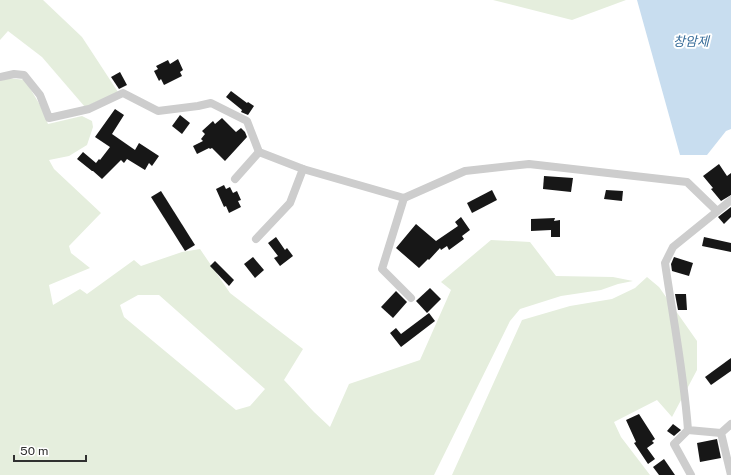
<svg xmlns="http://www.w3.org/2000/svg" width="731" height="475" font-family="'Public Sans','Noto Sans KR',sans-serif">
<rect width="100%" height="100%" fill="#fff"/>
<g fill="#e5eedd" fill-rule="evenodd">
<polygon points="0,0 43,0 82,37 118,92 85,107 42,57 8,31 0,40"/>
<polygon points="493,0 626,0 572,20"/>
<path d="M 0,77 L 25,80 L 40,105 L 48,124 L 82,116 L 92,121 L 93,127 L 87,145 L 69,156 L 49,160 L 54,169 L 101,213 L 69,246 L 71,253 L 90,268 L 49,285 L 53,305 L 80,289 L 87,294 L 134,260 L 141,266 L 182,252 L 200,249 L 230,293 L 303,349 L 284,380 L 314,412 L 330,427 L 349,384 L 420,360 L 451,290 L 441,282 L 491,240 L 530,242 L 556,276 L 613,277 L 633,281 L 618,284 L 601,290 L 561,296 L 520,309 L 510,321 L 434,475 L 0,475 ZM 138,295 L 159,295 L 265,389 L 250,406 L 236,410 L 124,317 L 120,305 Z"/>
<polygon points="647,277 659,287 697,341 697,370 672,417 657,400 614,422 621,437 650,475 452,475 522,320 570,306 612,299 635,288"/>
</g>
<polygon fill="#c8ddef" points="637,0 731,0 731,129 726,131 707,155 680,155"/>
<g fill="#171717">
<polygon points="178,59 183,70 180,72 182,76 164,85 161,79 159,81 154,71 158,69 156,66 168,60 170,64"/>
<polygon points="120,72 127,85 119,89 111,77"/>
<polygon points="231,91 247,103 248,102 254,106 248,115 241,112 242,110 226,97"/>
<polygon points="115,109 124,115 112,134 135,150 139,143 159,156 152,166 149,163 145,170 127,159 124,163 121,160 102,179 93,171 92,171 77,159 83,152 96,163 99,159 100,160 110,147 95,137"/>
<polygon points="180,115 190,123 182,134 172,126"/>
<polygon points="222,118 236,132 241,128 245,132 247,137 225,161 212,148 210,149 209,148 197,154 193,146 203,141 201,139 205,134 202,131 213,121 215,124"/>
<polygon points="719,164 727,176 731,173 731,195 721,201 711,189 713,188 703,176"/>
<polygon points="544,176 573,178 571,192 543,189"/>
<polygon points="224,185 226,189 230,187 233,193 237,191 241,200 238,201 241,207 229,213 226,206 224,207 216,189"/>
<polygon points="492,190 497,200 472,213 467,203"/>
<polygon points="606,190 623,191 622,201 604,199"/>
<polygon points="161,191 195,245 185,251 151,197"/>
<polygon points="731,207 731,217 724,224 718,217"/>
<polygon points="461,217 470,230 462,236 464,239 449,250 447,246 441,250 440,248 429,260 428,259 419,268 396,248 416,224 436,241 458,226 455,222"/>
<polygon points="555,218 554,221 560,220 560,237 551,237 551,230 531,231 531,219"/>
<polygon points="276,237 285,250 287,248 293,256 280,266 274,258 278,256 268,243"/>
<polygon points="704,237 731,243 731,252 702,246"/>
<polygon points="253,257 264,270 255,278 244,264"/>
<polygon points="674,257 693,263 689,276 672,271 671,264"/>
<polygon points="215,261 234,280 229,286 210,266"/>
<polygon points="430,288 441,299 427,313 416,301"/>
<polygon points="396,291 407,302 393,318 381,307"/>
<polygon points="675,294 686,294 687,310 678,310"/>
<polygon points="429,313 435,321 401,347 390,333 396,328 401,334"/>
<polygon points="731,358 731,371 711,385 705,377"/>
<polygon points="639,414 655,439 652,441 654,443 647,448 655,459 648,464 634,443 636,442 626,420"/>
<polygon points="673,424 681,430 674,436 667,431"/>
<polygon points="717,439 721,458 700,462 697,443"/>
<polygon points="664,459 675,475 659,475 653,467"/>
</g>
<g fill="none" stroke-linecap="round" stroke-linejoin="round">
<g stroke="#cdcdcd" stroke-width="8">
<polyline points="0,77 14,74 24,75 40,95 49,118 89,109 123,93 158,111 198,106 211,103 247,121 259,152 303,169 404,198 465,171 529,164 687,182 717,211"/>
<polyline points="235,179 259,152"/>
<polyline points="404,198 382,269 411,298"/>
<polyline points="256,239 290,203 303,169"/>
<polyline points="688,430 674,444 691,475"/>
<path d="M 721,433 L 688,430 C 684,374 673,318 665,263 L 673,247 L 731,200"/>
<polyline points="731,475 721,433 731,424"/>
</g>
</g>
<g text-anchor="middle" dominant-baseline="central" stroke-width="4" stroke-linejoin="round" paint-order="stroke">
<g font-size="13" font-style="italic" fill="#376c99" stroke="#fff">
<text x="691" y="41">창암제</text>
</g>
</g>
<path d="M14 455v6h72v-6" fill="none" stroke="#303030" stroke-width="2"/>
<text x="20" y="455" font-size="12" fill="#303030" stroke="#ffffff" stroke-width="3" paint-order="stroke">50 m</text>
</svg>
